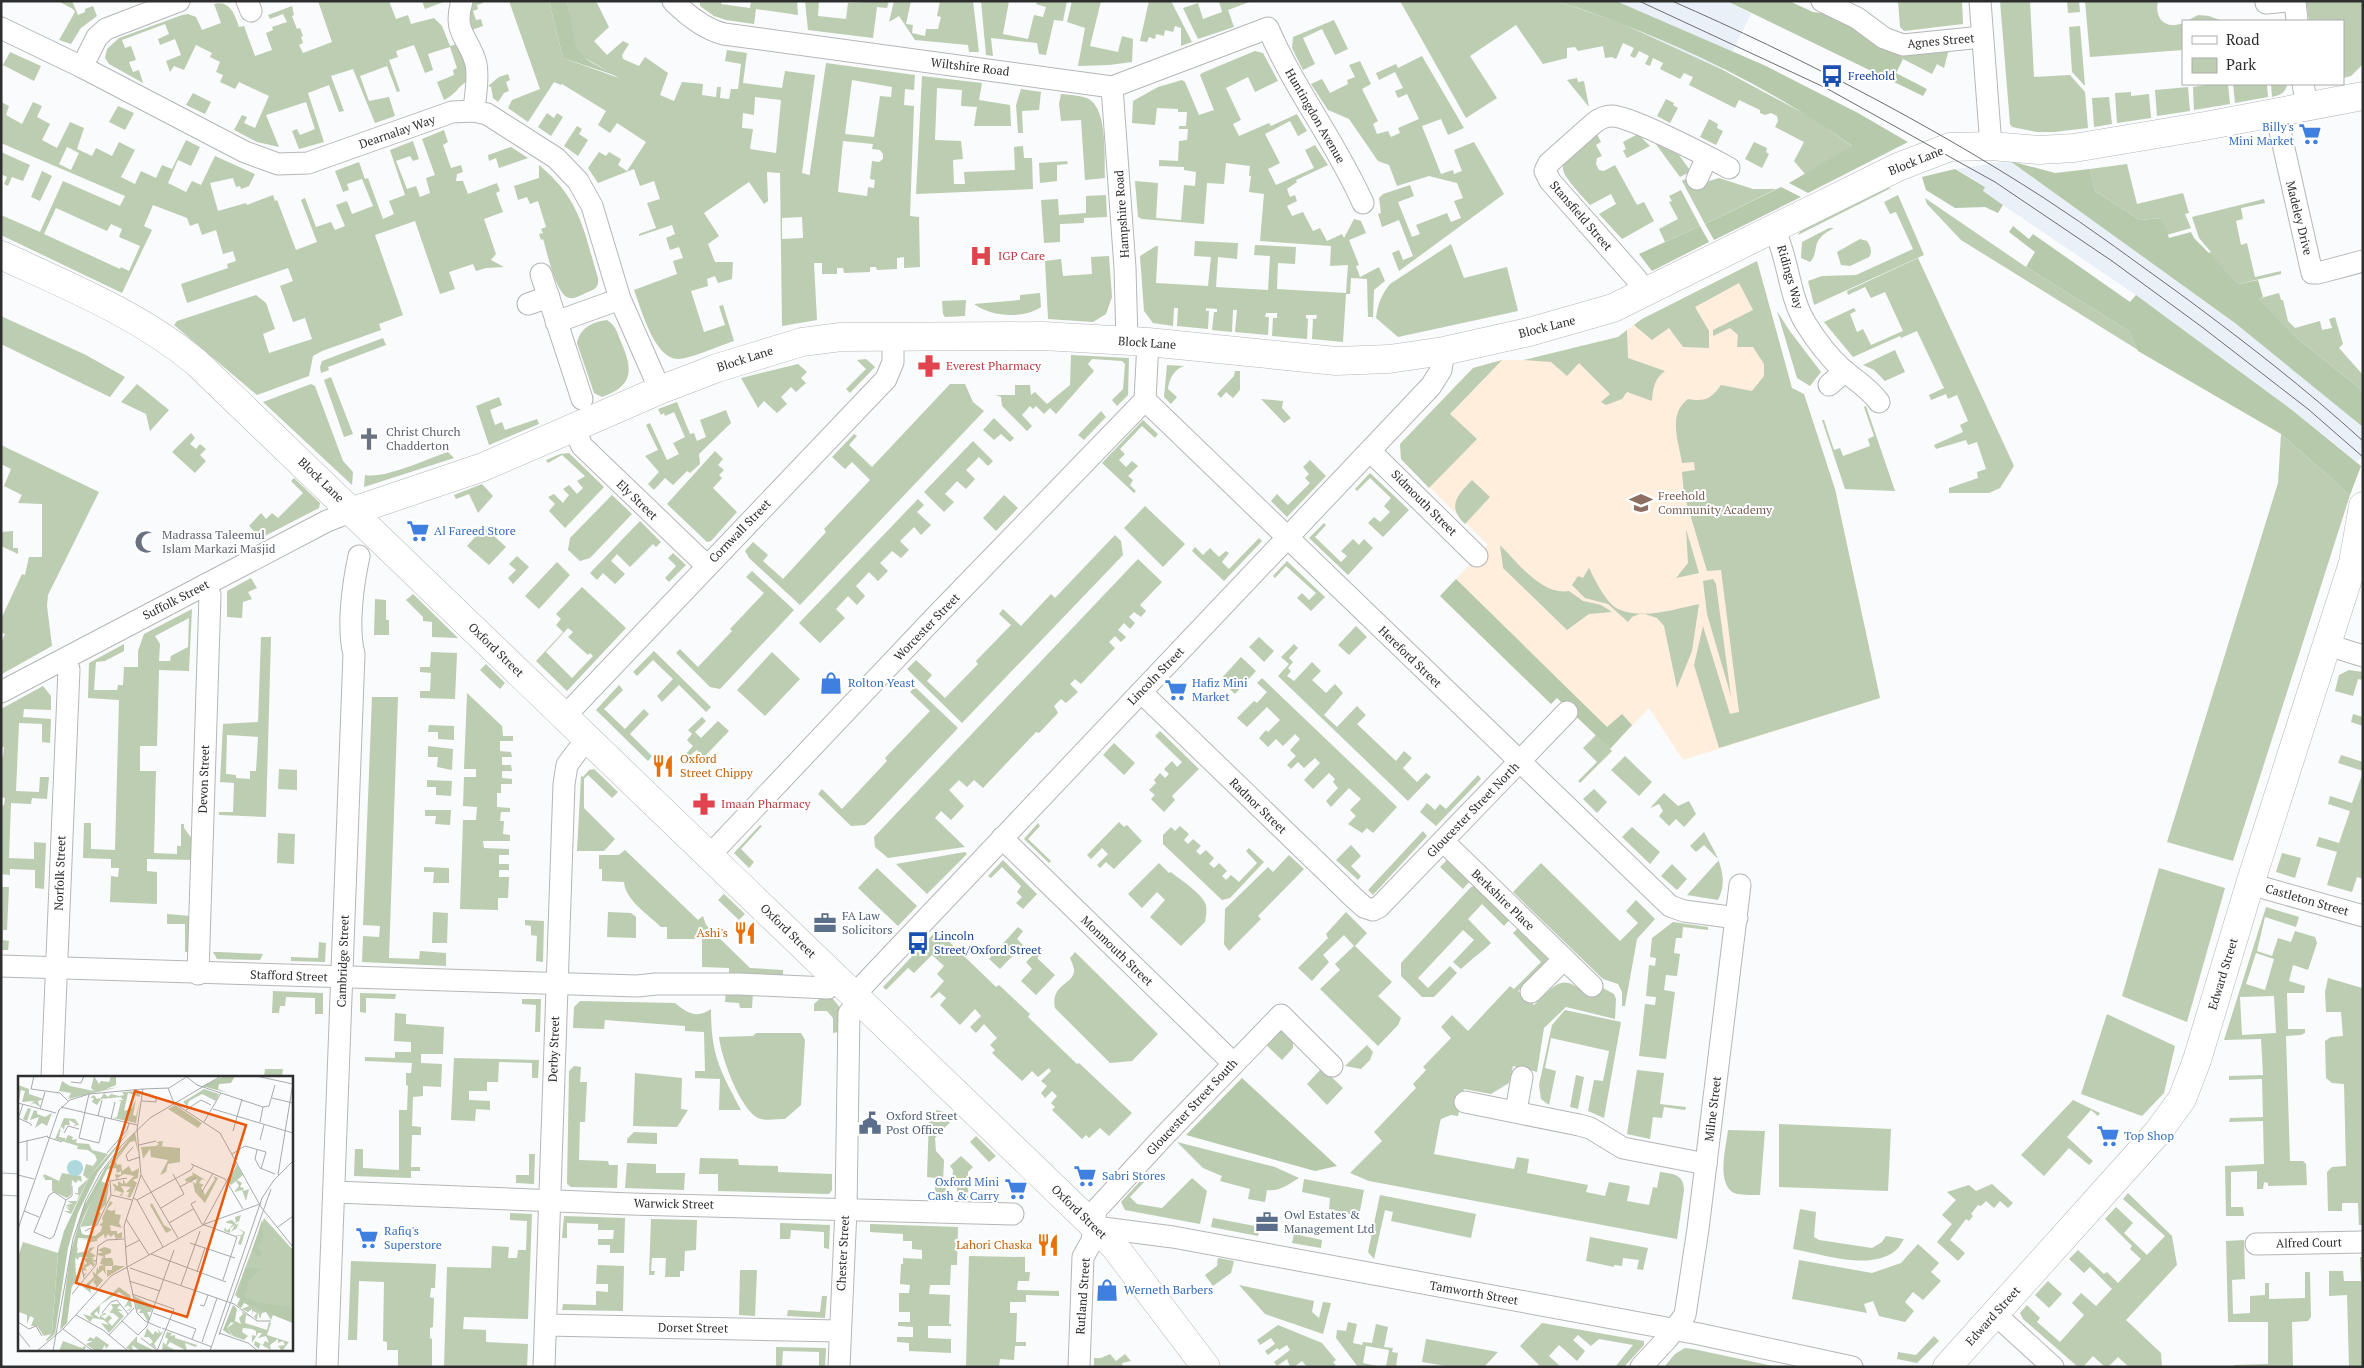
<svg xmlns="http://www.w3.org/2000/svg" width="2364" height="1368" font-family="'PT Serif',serif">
<rect width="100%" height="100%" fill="#f9fbfc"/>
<g fill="#eaf0f8">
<path d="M 1557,1 L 1728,1 L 1751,14 L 1723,70 L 1621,23 Z"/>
<path d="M 2010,161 L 2235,323 L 2313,384 L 2363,427 L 2363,456 L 2357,462 L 2292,410 L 2136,295 L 2003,205 L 1983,191 L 1985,186 L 1956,169 Z"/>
</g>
<path fill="#feeedb" d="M 1757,261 L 1792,388 L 1804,394 L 1835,489 L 1880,698 L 1683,760 L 1649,708 L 1610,749 L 1557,698 L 1551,704 L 1440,596 L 1488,545 L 1401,459 L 1400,444 L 1473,368 L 1502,360 L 1524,360 L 1618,337 L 1642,319 Z"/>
<g fill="#bccdb1" fill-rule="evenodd">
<path d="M 58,1 L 72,1 L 78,15 L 85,12 L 85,9 L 93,6 L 97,16 L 81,28 L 71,44 L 59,40 L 75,12 L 73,9 Z"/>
<path d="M 318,1 L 389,1 L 396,19 L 408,15 L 411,24 L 434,18 L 442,26 L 450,46 L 457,44 L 466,60 L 469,81 C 460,83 457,94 444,100 L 437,82 L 454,75 L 453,70 L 457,68 L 450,47 L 428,54 L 433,70 L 425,73 L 414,45 L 396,51 L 398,57 L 389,60 L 400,91 L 397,92 L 387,66 L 360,76 L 369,101 L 389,97 L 395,116 L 375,123 L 353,69 L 331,76 L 344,111 L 339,112 L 329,85 L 308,93 L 324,142 L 299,149 L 292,131 L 297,129 L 300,135 L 315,129 L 306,102 L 266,115 L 279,147 L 257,142 L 234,130 L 242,115 L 247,117 L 244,123 L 255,128 L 269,96 L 239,82 L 235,89 L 220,82 L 223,75 L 216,72 L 220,62 L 210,57 L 212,53 L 196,45 L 184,70 L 174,66 L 170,72 L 166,61 L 181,55 L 175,39 L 160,45 L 158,39 L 169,34 L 165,24 L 122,40 L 125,48 L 131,46 L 136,60 L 129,62 L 133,72 L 139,70 L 143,83 L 109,64 L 105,58 L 107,49 L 119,38 L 182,15 L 188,14 L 196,17 L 202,30 L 221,23 L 214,4 C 230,0 235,15 239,27 L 244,26 L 255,56 L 272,50 L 266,33 L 273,30 L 272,27 L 287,22 L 283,14 L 270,19 L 268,15 L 292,6 L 294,15 L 292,16 L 297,29 L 300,28 L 303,36 L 301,37 L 303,43 L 299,45 L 303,53 L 332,42 Z"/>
<path d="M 422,1 L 446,1 L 425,9 Z"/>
<path d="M 470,1 L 482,1 L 483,3 L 477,5 L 478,9 L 473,11 L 476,20 L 481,19 L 483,26 L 469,31 Z"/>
<path d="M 509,1 L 549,1 L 563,58 L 619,78 L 580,55 L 573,38 L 567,1 L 596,1 L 609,27 L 594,41 L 607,55 L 623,41 L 629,44 L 622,55 L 623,59 L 639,66 L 645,57 L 668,73 L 660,95 L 674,101 L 682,82 L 703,84 L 702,95 L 716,97 L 717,87 L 721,87 L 720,98 L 729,99 L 731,89 L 738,89 L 741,64 L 725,61 L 727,50 L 747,53 L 743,83 L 782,88 L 785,71 L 815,75 L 802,173 L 810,175 L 810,172 L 826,63 L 915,75 L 914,90 L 905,89 L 904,105 L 914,106 L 910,216 L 919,217 L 920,267 L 904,268 L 904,257 L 897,258 L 897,269 L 877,270 L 876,267 L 870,267 L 870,272 L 844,273 L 843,268 L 837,268 L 837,274 L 822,274 L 822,263 L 814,263 L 817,320 L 782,326 L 780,173 L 767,172 L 768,201 L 764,204 L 749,182 L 704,213 L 719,236 L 708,244 L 715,262 L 733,262 L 732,279 L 718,283 L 715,276 L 707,279 L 708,286 L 691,291 L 704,332 L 725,325 L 719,306 L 723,305 L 734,341 C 718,346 693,358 678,359 C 654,359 641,308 634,290 L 677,274 L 673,261 L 683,258 L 679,247 L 670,250 L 666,238 L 675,234 L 672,225 L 639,236 L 639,234 L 656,228 L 647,203 L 660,199 L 654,181 L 640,186 L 634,169 L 598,183 L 588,168 L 599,152 L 606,156 L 609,152 L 621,159 L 618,165 L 627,171 L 646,142 L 617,123 L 610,133 L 598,125 L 606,111 L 562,84 L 561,85 L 554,82 L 528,122 L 508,108 L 512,100 L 540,89 ZM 852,80 L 892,87 L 891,97 L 880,96 L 874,137 L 845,134 ZM 755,97 L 781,100 L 776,153 L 750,149 L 753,129 L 742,128 L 743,113 L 754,115 ZM 843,141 L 873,144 L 872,149 L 880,150 L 883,154 L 883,159 L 879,162 L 872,161 L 870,179 L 875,180 L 874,188 L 868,187 L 867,196 L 838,192 ZM 802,217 L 803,238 L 782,239 L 782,218 Z"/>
<path d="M 700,1 L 722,1 L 721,4 L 750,8 L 751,1 L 797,1 L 798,15 L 756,9 L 754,24 L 726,20 L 714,16 L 700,6 Z"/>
<path d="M 805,1 L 819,1 L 818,16 L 846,19 L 848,3 L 889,1 L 887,8 L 877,7 L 873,38 L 808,30 Z"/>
<path d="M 894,1 L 911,1 L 906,24 L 913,25 L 912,33 L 925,36 L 926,29 L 938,29 L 941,17 L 937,16 L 940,1 L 973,1 L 979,52 L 969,52 L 968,45 L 915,40 L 899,16 L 889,22 Z"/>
<path d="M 981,1 L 1009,1 L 1003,34 L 1028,39 L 1034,15 L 1043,17 L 1046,7 L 1036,4 L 1037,1 L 1067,1 L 1063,21 L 1054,20 L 1046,55 L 1039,54 L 1037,43 L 991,38 L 993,56 L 986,55 Z"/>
<path d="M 1072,1 L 1101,1 L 1090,46 L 1118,52 L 1122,36 L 1133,39 L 1132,62 L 1109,65 L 1078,66 L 1085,28 L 1067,22 Z"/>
<path d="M 1149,1 L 1171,1 L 1192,42 L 1181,46 L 1181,28 L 1175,26 L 1173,32 L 1165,30 L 1164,36 L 1156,34 L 1155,39 L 1149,37 L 1147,42 L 1140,41 Z"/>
<path d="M 1219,1 L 1252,1 L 1228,10 L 1234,27 L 1198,39 L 1183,8 L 1198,3 L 1203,19 L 1222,12 Z"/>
<path d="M 1400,1 L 1557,1 L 1621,23 L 1723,70 L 1814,119 L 1853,147 L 1805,174 L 1794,161 L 1804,142 L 1775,127 L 1778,121 L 1777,116 L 1771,113 L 1765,115 L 1760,113 L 1760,110 L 1739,100 L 1735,108 L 1689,85 L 1693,77 L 1684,73 L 1680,79 L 1660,69 L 1663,63 L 1653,58 L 1650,66 L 1645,64 L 1649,56 L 1639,51 L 1635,58 L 1630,56 L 1634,48 L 1623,43 L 1616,59 L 1612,57 L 1605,58 L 1603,46 L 1578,51 L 1575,47 L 1567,48 L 1567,58 L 1543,64 L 1516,25 L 1470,56 L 1497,98 L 1466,118 Z"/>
<path d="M 1898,1 L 1962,1 L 1963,24 L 1904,31 L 1900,27 Z"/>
<path d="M 2000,1 L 2030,1 L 2034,77 L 2070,75 L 2085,92 L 2088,128 L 2054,132 L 2037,132 L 2012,127 L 2010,124 Z"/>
<path d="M 2067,1 L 2079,1 L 2080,12 L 2068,13 Z"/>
<path d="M 2085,1 L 2158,1 C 2154,19 2166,30 2183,23 L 2183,50 L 2090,57 Z"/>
<path d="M 2306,1 L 2362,1 L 2363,64 L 2351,76 L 2343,78 L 2343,21 L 2309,21 Z"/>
<path d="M 2198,15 L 2209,16 L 2222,21 L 2187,21 Z"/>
<path d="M 1334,20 L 1348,49 L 1335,55 L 1322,29 L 1303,38 L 1315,64 L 1303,70 L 1292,48 L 1293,37 Z"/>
<path d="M 2080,26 L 2085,86 L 2072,72 L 2069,27 Z"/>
<path d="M 1949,49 L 1944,68 L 1937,64 L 1932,74 L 1903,59 L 1900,53 Z"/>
<path d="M 1255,51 L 1263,53 L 1278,81 L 1255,92 L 1248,77 L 1226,88 L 1241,120 L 1233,124 L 1239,136 L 1269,123 L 1271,126 L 1297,114 L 1307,131 L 1298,136 L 1290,121 L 1265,134 L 1280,163 L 1268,169 L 1276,185 L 1314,168 L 1305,150 L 1315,145 L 1328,165 L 1296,180 L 1297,182 L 1287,189 L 1290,197 L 1295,195 L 1297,201 L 1287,206 L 1292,216 L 1303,212 L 1313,231 L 1320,228 L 1327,241 L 1342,234 L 1344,238 L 1354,219 L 1361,221 L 1366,233 L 1349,240 L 1359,265 L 1356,266 L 1360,277 L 1379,267 L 1385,281 L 1374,290 L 1373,317 L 1368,317 L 1367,279 L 1351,278 L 1350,294 L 1346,294 L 1343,342 L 1312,339 L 1313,319 L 1316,319 L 1317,315 L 1306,315 L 1306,318 L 1308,319 L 1307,339 L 1272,336 L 1273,318 L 1277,318 L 1277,313 L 1266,313 L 1265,317 L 1269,317 L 1268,335 L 1235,332 L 1237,310 L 1233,310 L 1232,332 L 1212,330 L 1214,312 L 1217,312 L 1217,309 L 1206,308 L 1206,311 L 1209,311 L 1208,329 L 1177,326 L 1178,308 L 1174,308 L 1173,326 L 1153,323 L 1144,311 L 1140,256 L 1156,246 L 1158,246 L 1156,283 L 1208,286 L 1211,257 L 1194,256 L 1195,241 L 1238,243 L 1237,259 L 1218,257 L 1216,287 L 1268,290 L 1270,256 L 1254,255 L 1255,245 L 1296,247 L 1295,264 L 1278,263 L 1277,289 L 1346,293 L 1348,265 L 1330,266 L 1331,246 L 1260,241 L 1264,194 L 1249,192 L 1251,176 L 1249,176 L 1250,166 L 1226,163 L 1224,184 L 1207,183 L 1204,224 L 1142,219 L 1138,217 L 1135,181 L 1158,183 L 1156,218 L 1181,220 L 1184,185 L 1195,186 L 1196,172 L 1184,170 L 1184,167 L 1159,166 L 1159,160 L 1178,161 L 1179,141 L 1187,140 L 1188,129 L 1179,129 L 1179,126 L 1186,126 L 1187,112 L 1178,112 L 1178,109 L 1157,108 L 1155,125 L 1132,123 L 1133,101 L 1158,87 L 1182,80 L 1185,82 L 1199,115 L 1214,110 L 1200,75 L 1202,73 Z"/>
<path d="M 10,52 L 41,66 L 34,81 L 3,65 Z"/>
<path d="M 1422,56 L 1464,128 L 1448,135 L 1441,119 L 1422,126 L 1441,174 L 1453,170 L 1454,174 L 1462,171 L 1454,150 L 1474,142 L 1504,194 L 1399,271 L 1392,253 L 1399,250 L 1403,260 L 1413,256 L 1399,220 L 1382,227 L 1378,214 L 1381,213 L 1379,198 L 1383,194 L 1410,185 L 1414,196 L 1398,202 L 1412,237 L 1420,234 L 1416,225 L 1447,213 L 1451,222 L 1461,218 L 1454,201 L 1463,198 L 1457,183 L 1429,176 L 1397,186 L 1389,165 L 1378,161 L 1349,119 L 1328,110 L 1311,84 L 1322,79 L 1330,93 L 1348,84 L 1347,80 L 1355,77 L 1349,65 L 1360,61 L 1371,84 L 1362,89 L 1378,121 L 1373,124 L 1377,134 L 1388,131 L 1391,137 L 1400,133 L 1398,128 L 1419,119 L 1407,94 L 1398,98 L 1395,91 L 1403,88 L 1395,72 L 1379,80 L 1376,73 L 1396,64 L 1398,68 Z"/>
<path d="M 508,74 L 510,80 L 506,82 L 509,91 L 504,93 L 498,102 L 493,98 L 491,87 L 488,86 L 499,77 Z"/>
<path d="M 922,76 L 982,83 L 979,100 L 1010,105 L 1011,126 L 974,126 L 977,107 L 961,106 L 962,90 L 937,88 L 935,140 L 961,141 L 963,159 L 953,160 L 954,184 L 965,184 L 964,172 L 1015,170 L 1014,147 L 1023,146 L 1024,158 L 1032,158 L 1033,189 L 916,194 Z"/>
<path d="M 1577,78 L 1578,82 L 1584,81 L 1589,107 L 1567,80 Z"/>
<path d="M 2211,84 L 2228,84 L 2230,104 L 2194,110 L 2193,87 Z"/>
<path d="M 2233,84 L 2267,84 L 2268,97 L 2235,103 Z"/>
<path d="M 2271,84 L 2287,84 C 2286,93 2280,95 2272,97 Z"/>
<path d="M 2188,87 L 2190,111 L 2157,116 L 2155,90 Z"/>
<path d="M 1021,89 L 1041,92 L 1039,110 L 1022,111 L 1023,133 L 1018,133 L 1016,105 Z"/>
<path d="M 2131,92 L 2131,96 L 2149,94 L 2151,118 L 2117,123 L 2115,93 Z"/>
<path d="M 193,93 L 211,102 L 205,114 L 186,105 Z"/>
<path d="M 1061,94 C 1070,95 1081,95 1089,99 C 1108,111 1104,158 1105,178 L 1085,180 L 1081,120 L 1061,121 L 1059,104 Z"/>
<path d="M 2109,97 L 2112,124 L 2094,127 L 2092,98 Z"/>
<path d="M 1666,99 L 1674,103 L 1673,105 L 1678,108 L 1670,123 L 1657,116 Z"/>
<path d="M 1,102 L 9,106 L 6,115 L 22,124 L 33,102 L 42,106 L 37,117 L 50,124 L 42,140 L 57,148 L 70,122 L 84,128 L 77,149 L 92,156 L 96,148 L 112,156 L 119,142 L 135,150 L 121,177 L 135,184 L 141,171 L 156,178 L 162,165 L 172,169 L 186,140 L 200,147 L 191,166 L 178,160 L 168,183 L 186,192 L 192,181 L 201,185 L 215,156 L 255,174 L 249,186 L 241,189 L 240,186 L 236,187 L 233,178 L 210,183 L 218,211 L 246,203 L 247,205 L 273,195 L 275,201 L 277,200 L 296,250 L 317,242 L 301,200 L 305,198 L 316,227 L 331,222 L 335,230 L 345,226 L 336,205 L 347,201 L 352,214 L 373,206 L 362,179 L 347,184 L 349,190 L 343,192 L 335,171 L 359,162 L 365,179 L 368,178 L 383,219 L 394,214 L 389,201 L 405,195 L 390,150 L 413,141 L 419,159 L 413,161 L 410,156 L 396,161 L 407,189 L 416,186 L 420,197 L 430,193 L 426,178 L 435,175 L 422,139 L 444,130 L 448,142 L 443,145 L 451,168 L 461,165 L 463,172 L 457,174 L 456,181 L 463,181 L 468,194 L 497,183 L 500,191 L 496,193 L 503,212 L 484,219 L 496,254 L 491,260 L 504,267 L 486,268 L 476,271 L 473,264 L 449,272 L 455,289 L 440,294 L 415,221 L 375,235 L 403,315 L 379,324 L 381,330 L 322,351 L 313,356 L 309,376 L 257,395 L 174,325 L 177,321 L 256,295 L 266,303 L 275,329 L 263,334 L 269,353 L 312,339 L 305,318 L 293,322 L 280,286 L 293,281 L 288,268 L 187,303 L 181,284 L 228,268 L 227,264 L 236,261 L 233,251 L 223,254 L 216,230 L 202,235 L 198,223 L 190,226 L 187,218 L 153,205 L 144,226 L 152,230 L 122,293 L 1,235 L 1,215 L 40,232 L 63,181 L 120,206 L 125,196 L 1,143 ZM 67,147 L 79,153 L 71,170 L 59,164 ZM 56,208 L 107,231 L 111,224 L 122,229 L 119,237 L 140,246 L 129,271 L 121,267 L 120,269 L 44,234 Z"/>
<path d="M 118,106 L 134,113 L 125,130 L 109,122 Z"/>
<path d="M 547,113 L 554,118 L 557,113 L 563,117 L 551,136 L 538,127 Z"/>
<path d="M 1709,119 L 1718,124 L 1717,128 L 1723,131 L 1716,145 L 1700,137 Z"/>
<path d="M 577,126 L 582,129 L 579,134 L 588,140 L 578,156 L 564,146 Z"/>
<path d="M 1596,132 L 1601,142 L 1596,145 L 1602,156 L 1597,158 L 1596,164 L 1599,170 L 1604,171 L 1615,165 L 1637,205 L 1644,202 L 1654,221 L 1622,239 L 1599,214 L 1616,204 L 1611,194 L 1590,205 C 1553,163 1553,168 1596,132 Z"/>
<path d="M 1638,134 L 1650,146 L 1627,158 L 1623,151 L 1626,149 L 1623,142 Z"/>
<path d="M 1754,142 L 1767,148 L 1766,152 L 1769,154 L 1762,168 L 1745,159 Z"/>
<path d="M 1655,143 L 1679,155 L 1689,169 L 1688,173 L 1680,177 Z"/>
<path d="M 511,147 L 528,158 L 499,168 L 496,158 L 489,161 L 488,155 Z"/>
<path d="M 1,152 L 30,165 L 23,181 L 12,177 L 8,186 L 4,184 L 7,177 L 1,174 Z"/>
<path d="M 1067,161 L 1068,164 L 1057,165 L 1057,181 L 1040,183 L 1039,163 Z"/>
<path d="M 2127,164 L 2137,204 L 2183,193 L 2189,213 L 2185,214 L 2191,228 L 2167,235 L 2162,218 L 2140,220 L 2095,191 L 2090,169 Z"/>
<path d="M 539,165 C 581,200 583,229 598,278 C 599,286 596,289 588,292 C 583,294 575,299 570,298 C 556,297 547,251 543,239 L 541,240 L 539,234 L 543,233 L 541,229 L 546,227 L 538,201 L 530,204 L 527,197 L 518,200 L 514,186 L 539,178 Z"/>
<path d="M 42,171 L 52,176 L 40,201 L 31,197 Z"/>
<path d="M 1719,178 L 1753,189 L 1776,189 L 1705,224 L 1682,181 L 1685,179 L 1703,187 L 1706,182 Z"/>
<path d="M 1886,187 L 1891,188 L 1798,235 L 1801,229 Z"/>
<path d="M 1681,190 L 1700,226 L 1665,242 L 1659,229 L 1678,219 L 1669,202 L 1672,201 L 1669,196 Z"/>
<path d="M 1106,195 L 1107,217 L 1084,218 L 1084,223 L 1060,224 L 1060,242 L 1044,243 L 1041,200 L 1058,199 L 1059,215 L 1086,213 L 1086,196 Z"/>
<path d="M 1898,195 L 1924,255 L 1814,305 L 1808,281 L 1822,276 L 1856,275 L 1913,249 L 1896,212 L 1890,214 L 1884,202 Z"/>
<path d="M 1925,198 L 2026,267 L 2129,331 L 2138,350 L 1961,240 L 1927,204 Z"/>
<path d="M 2264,199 L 2265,203 L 2241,208 L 2243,219 L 2236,221 L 2241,245 L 2247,243 L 2255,277 L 2281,271 L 2281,274 L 2239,284 L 2208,253 L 2211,252 L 2199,238 L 2192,217 Z"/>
<path d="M 1829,228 L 1834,228 C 1808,241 1821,250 1810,262 L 1801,258 L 1802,242 Z"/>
<path d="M 1860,239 L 1867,241 C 1870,246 1873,251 1869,257 L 1850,266 L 1841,265 L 1837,252 Z"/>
<path d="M 1451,244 L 1464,278 L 1507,267 L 1518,311 L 1398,337 L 1376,318 C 1378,304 1381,295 1390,284 Z"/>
<path d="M 1109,256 L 1112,297 L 1106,314 L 1093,322 L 1048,319 L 1045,261 L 1061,259 L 1063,276 L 1092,274 L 1091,257 Z"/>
<path d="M 1918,258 L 2014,466 L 2000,488 L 1989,493 L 1949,493 L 1949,488 L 1978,478 L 1977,472 L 1986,469 L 1977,442 L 1968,445 L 1966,440 L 1936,449 L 1934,445 L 1963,432 L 1960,425 L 1968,421 L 1957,395 L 1948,399 L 1946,394 L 1931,400 L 1929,395 L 1944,388 L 1917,331 L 1901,338 L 1900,336 L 1853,357 L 1824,322 L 1854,308 L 1856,311 L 1850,314 L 1857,332 L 1863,329 L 1871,345 L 1903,331 L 1885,292 L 1871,298 L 1865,287 L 1848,295 L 1847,291 Z"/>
<path d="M 1757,261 L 1792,388 L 1804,394 L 1835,489 L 1880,698 L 1719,748 L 1694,665 L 1703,626 L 1730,714 L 1739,712 L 1721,570 L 1707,571 L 1684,494 L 1682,472 L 1695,470 L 1694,462 L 1682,463 C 1679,442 1667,415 1688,399 C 1705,402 1711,399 1721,385 L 1752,391 L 1764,376 L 1764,364 L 1753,347 L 1737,347 L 1738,335 L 1730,328 L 1713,336 L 1713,330 L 1753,310 L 1739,283 L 1695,307 L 1709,331 L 1709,348 L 1683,347 L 1669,328 L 1652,340 L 1634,325 L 1642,319 Z"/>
<path d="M 1040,293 L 1041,307 C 1024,319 991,317 974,304 L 1020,300 L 1020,295 Z"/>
<path d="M 2279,293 L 2281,300 L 2283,300 L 2288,321 L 2295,328 L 2320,321 L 2322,330 L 2332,328 L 2329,319 L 2335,317 L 2343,344 L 2339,348 L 2363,375 L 2363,391 L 2298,339 L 2257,299 Z"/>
<path d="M 966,300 L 965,316 L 945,317 L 943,314 L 942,301 Z"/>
<path d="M 1777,311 L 1789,330 L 1821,372 L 1810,386 L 1797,378 Z"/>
<path d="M 1,316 L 86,355 L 125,377 L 110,397 L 1,344 Z"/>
<path d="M 607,320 C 616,326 617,332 621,342 C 633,369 634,386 602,397 L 594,393 L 577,343 C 580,328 592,322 607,320 Z"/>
<path d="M 1627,330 L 1628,358 L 1665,371 C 1654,379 1653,388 1652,401 L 1627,392 L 1622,399 L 1606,405 L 1601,402 L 1610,394 L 1579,363 L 1567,376 L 1551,362 L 1524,360 L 1618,337 Z"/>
<path d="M 383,338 L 386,345 L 328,367 L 329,370 L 321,373 L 320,367 L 322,361 Z"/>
<path d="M 1895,350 L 1905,372 L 1885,381 L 1874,370 L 1863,365 Z"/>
<path d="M 1071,355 L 1129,358 L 1128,395 L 1117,406 L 1112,400 L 1123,389 L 1125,364 L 1122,361 L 1092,359 L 1088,364 L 1094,371 L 1056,414 L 1050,408 L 1044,414 L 1036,406 L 1033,409 L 1030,406 L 1022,415 L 1032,426 L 1027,431 L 1002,406 L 1001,397 L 996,395 L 1015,395 L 1015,385 L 1030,385 L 1031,395 L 1035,392 L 1047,404 L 1070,385 Z"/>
<path d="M 866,359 L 875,367 L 850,393 L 846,389 L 866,369 L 857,360 Z"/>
<path d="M 1502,360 L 1450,414 L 1477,439 L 1429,488 L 1401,459 L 1400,444 L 1473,368 Z"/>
<path d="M 798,364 L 807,372 L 801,378 L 806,383 L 796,392 L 791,387 L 781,397 L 787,404 L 777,413 L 764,401 L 758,408 L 741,378 Z"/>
<path d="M 1167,365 L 1184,366 C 1175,369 1169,378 1168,389 L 1177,397 L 1171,404 L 1164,397 Z"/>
<path d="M 1235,371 L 1240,371 L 1240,390 L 1233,398 L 1226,392 L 1221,398 L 1217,394 L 1234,376 Z"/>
<path d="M 331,377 L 353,434 L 344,437 L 324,380 Z"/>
<path d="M 137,384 L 169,410 L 150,431 L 146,414 L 121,402 Z"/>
<path d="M 311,384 L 315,386 L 343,461 L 353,472 L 352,485 L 263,402 Z"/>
<path d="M 950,384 L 965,384 L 973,402 L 984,411 L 800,605 L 749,558 L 745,551 L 753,542 L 768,555 L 763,561 L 783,579 L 826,532 L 824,529 L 870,480 L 852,462 L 845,469 L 832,457 L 854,434 L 857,436 L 849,445 L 872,467 Z"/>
<path d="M 499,397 L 502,405 L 490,410 L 495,425 L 502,422 L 505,430 L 537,419 L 539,424 L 489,445 L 476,406 Z"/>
<path d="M 1261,399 L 1283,401 L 1282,408 L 1291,418 L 1284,423 Z"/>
<path d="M 677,402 L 690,434 L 694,433 L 697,441 L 706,437 L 700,420 L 726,410 L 731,423 L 699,454 L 700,464 L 690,473 L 687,471 L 673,485 L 665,478 L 654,490 L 648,484 L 659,472 L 645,456 L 658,450 L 646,425 L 650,423 L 667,460 L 679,454 L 673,443 L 685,437 L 674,412 L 665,416 L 664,413 L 661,415 L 658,409 Z"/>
<path d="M 1866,406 L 1895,491 L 1845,489 L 1822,420 L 1824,420 L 1834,450 L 1840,448 L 1843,456 L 1870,446 L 1868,439 L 1874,436 L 1864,407 Z"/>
<path d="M 1101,411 L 1106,417 L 1084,440 L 1078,435 Z"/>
<path d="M 994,418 L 1014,438 L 1010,442 L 1001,434 L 994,440 L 983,430 Z"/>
<path d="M 1143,420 L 1158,434 L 1155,438 L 1142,426 L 1120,449 L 1125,454 L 1119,460 L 1126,467 L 1132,461 L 1138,466 L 1128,476 L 1133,480 L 1130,485 L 1136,491 L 1134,493 L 1102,463 Z"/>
<path d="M 191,433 L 195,438 L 190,444 L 196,449 L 200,444 L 206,449 L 200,455 L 206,461 L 195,473 L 172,452 Z"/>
<path d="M 2281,434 L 2350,495 L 2233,861 L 2167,842 L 2278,483 Z"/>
<path d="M 973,441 L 993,461 L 988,466 L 979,457 L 966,470 L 975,479 L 966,489 L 957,481 L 945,494 L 954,502 L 944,512 L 924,492 Z"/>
<path d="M 1,445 L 99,492 L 48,595 L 47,606 L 52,646 L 2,674 L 1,643 L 5,634 L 1,632 L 1,619 L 22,574 L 25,575 L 29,557 L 42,557 L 42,504 L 18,503 L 22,495 L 4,486 L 11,469 L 1,464 Z"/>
<path d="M 715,451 L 723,459 L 718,465 L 724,470 L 719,475 L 722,478 L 713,488 L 737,512 L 711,541 L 707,542 L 667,504 Z"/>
<path d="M 448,452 L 454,458 L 364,487 L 365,475 C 385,479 427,459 448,452 Z"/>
<path d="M 569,453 L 604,487 L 565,528 L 549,511 L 555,504 L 548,497 L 554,494 L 563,503 L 569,495 L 563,489 L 569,485 L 577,494 L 583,488 L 577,481 L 585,476 L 562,455 L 548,463 L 546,460 L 560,454 Z"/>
<path d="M 1310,460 L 1326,476 L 1287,517 L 1271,501 L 1277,494 L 1288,505 L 1310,483 L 1305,478 L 1309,474 L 1303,467 Z"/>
<path d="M 1370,473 L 1409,510 L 1383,537 L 1368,523 L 1374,517 L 1380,522 L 1390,512 L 1384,506 L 1391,498 L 1370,478 L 1357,491 L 1355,489 Z"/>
<path d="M 294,478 L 320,503 L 319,508 L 261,538 L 249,526 L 261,513 L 266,519 L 272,513 L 278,518 L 303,493 L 291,481 Z"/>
<path d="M 1472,480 L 1490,497 L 1465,524 C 1446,506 1458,495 1472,480 Z"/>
<path d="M 482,484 L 493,496 L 478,513 L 469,494 L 456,499 L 454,495 Z"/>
<path d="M 612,495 L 632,514 L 590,558 L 580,561 L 568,550 L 570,538 Z"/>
<path d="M 1004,495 L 1018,508 L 996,531 L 983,518 Z"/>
<path d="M 918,499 L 924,505 L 917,512 L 931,525 L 921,535 L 914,527 L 900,541 L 909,550 L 901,558 L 892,551 L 880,563 L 888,571 L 878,581 L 869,572 L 856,586 L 865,596 L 857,605 L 848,596 L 836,609 L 845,618 L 820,643 L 799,623 Z"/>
<path d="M 1145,506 L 1185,544 L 1163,567 L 1124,528 Z"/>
<path d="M 640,521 L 661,542 L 656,547 L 653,544 L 630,567 L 617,554 L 611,561 L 625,574 L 615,584 L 603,573 L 597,580 L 590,573 Z"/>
<path d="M 1324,523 L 1326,525 L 1315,537 L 1341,562 L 1347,556 L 1341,551 L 1353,539 L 1359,545 L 1364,539 L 1373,548 L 1348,575 L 1309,538 Z"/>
<path d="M 484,527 L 506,547 L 489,565 L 467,546 Z"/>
<path d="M 1686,529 L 1699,573 L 1676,578 L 1688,563 Z"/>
<path d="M 13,531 L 13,548 L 18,548 L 18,554 L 1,546 L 1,532 Z"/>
<path d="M 1115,535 L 1121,541 L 1123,555 L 962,723 L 907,669 L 916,660 L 932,675 L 927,681 L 945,698 L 978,664 L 976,661 L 1011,625 L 999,614 L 1003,609 L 1021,626 L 1051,594 L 1055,598 Z"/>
<path d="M 1259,538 L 1262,541 L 1224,581 L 1192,551 L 1195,547 L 1203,555 L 1210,548 L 1219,557 L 1226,551 L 1229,553 L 1222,562 L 1229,569 Z"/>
<path d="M 1500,545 C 1517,562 1542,596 1569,591 L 1583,601 L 1601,605 L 1612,612 L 1589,614 L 1567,630 L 1503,568 Z"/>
<path d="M 673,553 L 686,565 L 669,582 L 665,578 L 676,566 L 668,558 Z"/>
<path d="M 517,556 L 529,567 L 513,584 L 508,578 L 516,570 L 509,564 Z"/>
<path d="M 1138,559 L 1162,582 L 1140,605 L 1146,611 L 1141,617 L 1134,612 L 1129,617 L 1135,623 L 1130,629 L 1124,623 L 1118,630 L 1126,637 L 1121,642 L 1115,636 L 1109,642 L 1115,648 L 1081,684 L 1075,679 L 1070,684 L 1078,692 L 1066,703 L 1061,699 L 1054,706 L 1058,713 L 1039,733 L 1036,732 L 983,788 L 974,780 L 967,787 L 959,780 L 949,790 L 964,806 L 951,820 L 941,811 L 935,818 L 965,847 L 888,858 L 875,847 L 874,837 Z"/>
<path d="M 1287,561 L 1325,597 L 1311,611 L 1297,598 L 1302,593 L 1309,600 L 1316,593 L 1286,566 L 1275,578 L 1273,576 Z"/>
<path d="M 557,562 L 570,575 L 539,609 L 525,596 Z"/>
<path d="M 1589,568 C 1595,580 1606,603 1618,609 C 1643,620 1675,609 1699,604 L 1692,651 L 1677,688 L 1664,626 L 1657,618 L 1642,613 L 1632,617 L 1628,622 L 1608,604 L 1585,598 L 1572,585 L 1578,576 L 1583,578 Z"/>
<path d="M 752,571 L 794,610 L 720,689 L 710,687 L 676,653 L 680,649 L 698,667 L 732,631 L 730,629 L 764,593 L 746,577 Z"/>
<path d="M 251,578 L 257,588 L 248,592 L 252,599 L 243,602 L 242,618 L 227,617 L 227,591 Z"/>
<path d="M 1713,579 L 1716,584 L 1731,696 L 1707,614 L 1703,581 Z"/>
<path d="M 582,587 L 626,628 L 567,691 L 536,661 L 563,632 L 556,625 L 561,619 L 556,614 ZM 568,628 L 573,632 L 568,637 L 588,655 L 590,653 L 593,656 L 572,678 L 546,652 Z"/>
<path d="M 413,594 L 458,638 L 432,637 L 432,622 L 423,621 L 423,617 L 406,600 Z"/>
<path d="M 375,599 L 386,600 L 386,620 L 389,620 L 389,635 L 374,635 Z"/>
<path d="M 192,609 L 189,671 L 159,670 L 157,746 L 140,746 L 140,771 L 156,771 L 154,853 L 177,854 L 177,846 L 181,846 L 181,824 L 184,824 L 184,828 L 193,840 L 193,860 L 147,859 L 147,871 L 157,872 L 157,904 L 110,902 L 111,876 L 118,877 L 119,868 L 111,868 L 111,859 L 83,858 L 84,823 L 91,823 L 91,849 L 115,850 L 119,700 L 88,698 L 89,663 L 124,644 L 124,651 L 105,661 L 96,662 L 94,690 L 117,690 L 118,685 L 123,685 L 124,667 L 138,667 L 138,651 L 144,634 ZM 189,618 L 188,647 L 171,656 L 170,661 L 159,661 L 160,644 L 155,636 Z"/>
<path d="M 1356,626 L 1367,637 L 1349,655 L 1338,645 Z"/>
<path d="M 261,637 L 271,637 L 266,817 L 219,815 L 219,812 L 233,812 L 234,783 L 220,782 L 223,724 L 258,722 ZM 227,735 L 258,737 L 256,771 L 250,771 L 250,779 L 236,778 L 236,775 L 226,774 Z"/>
<path d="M 1259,637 L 1274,651 L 1264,662 L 1249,647 Z"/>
<path d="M 1294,644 L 1298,648 L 1289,658 L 1293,662 L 1288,668 L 1291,671 L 1287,676 L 1294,681 L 1312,662 L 1321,671 L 1312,680 L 1326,693 L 1335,684 L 1343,693 L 1324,715 L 1337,727 L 1357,706 L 1366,715 L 1357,724 L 1396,761 L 1404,751 L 1412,758 L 1403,768 L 1417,782 L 1426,773 L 1431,777 L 1408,801 L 1278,676 L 1289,664 L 1281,657 Z"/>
<path d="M 654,651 L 711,707 L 706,712 L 679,685 L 662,702 L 657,696 L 673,679 L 653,660 L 637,676 L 633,672 Z"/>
<path d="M 431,652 L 457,653 L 455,699 L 420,698 L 420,691 L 430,691 L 431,673 L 420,672 L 420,667 L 430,667 Z"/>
<path d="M 772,652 L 800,679 L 765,716 L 737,690 Z"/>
<path d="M 1241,657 L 1256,671 L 1235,694 L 1220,680 Z"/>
<path d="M 486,664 L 505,683 L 500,689 L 480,670 Z"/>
<path d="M 2349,670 L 2363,672 L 2363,680 L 2358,679 L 2353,696 L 2335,691 L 2339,675 Z"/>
<path d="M 1262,678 L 1397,807 L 1373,833 L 1367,828 L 1362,833 L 1348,824 L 1356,816 L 1350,810 L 1361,799 L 1349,788 L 1331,807 L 1326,801 L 1338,788 L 1333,782 L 1335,779 L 1329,773 L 1313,789 L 1304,780 L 1320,763 L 1315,758 L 1304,768 L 1298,762 L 1291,769 L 1287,765 L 1296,756 L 1290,750 L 1300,739 L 1295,734 L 1283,746 L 1276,739 L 1268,747 L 1259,738 L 1266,730 L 1268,732 L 1280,720 L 1267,707 L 1247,727 L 1237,718 L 1254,701 L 1257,703 L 1267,692 L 1257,683 Z"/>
<path d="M 619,685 L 623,690 L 604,709 L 625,729 L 644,709 L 649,714 L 630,734 L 652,756 L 648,761 L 596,710 Z"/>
<path d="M 43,686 L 51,696 L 51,710 L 24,709 L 23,717 L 51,719 L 50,743 L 42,742 L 42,724 L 19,723 L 16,791 L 39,792 L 40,777 L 49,777 L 47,799 L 32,798 L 31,804 L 11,803 L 9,858 L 34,859 L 34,842 L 46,843 L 44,889 L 35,888 L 35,870 L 10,869 L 10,875 L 1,874 L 1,806 L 4,805 L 5,798 L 1,797 L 1,757 L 3,757 L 4,747 L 1,747 L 1,709 Z"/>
<path d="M 915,687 L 958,728 L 870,821 L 865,825 L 851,826 L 818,794 L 822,789 L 842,809 L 887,761 L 885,758 L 930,711 L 910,692 Z"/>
<path d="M 467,693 L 502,726 L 503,736 L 513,736 L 513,741 L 500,741 L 500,751 L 511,752 L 512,757 L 502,757 L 502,765 L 511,765 L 512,771 L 502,771 L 502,778 L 512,779 L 512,784 L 501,784 L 501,793 L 497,793 L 497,807 L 510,808 L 510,812 L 501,812 L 500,821 L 504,821 L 503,834 L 510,835 L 510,841 L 483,841 L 484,848 L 509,849 L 509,855 L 499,855 L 499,864 L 509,864 L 509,870 L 499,870 L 499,877 L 509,877 L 508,898 L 498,898 L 498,910 L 460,909 L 463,820 L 476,820 L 477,807 L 463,806 L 464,777 L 476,777 L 476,769 L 464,769 Z"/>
<path d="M 372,697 L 398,697 L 389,958 L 419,959 L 420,951 L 446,953 L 446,966 L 362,962 L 363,936 L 379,937 L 380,926 L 363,925 Z"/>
<path d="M 2353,714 L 2363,717 L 2363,726 L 2351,722 Z"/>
<path d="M 702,717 L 706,721 L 695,732 L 701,738 L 718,721 L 729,731 L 704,757 L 697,750 L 689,756 L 686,754 L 693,746 L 687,740 L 692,734 L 688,730 Z"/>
<path d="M 429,725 L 454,726 L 454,740 L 438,739 L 438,732 L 428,732 Z"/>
<path d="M 1160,731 L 1199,769 L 1172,796 L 1175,800 L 1164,812 L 1151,799 L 1155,795 L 1149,790 L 1156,783 L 1154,780 L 1160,773 L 1165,778 L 1169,774 L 1164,769 L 1172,761 L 1177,767 L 1182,762 L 1155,736 Z"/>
<path d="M 1596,735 L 1612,751 L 1580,783 L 1578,781 L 1597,762 L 1583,748 Z"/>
<path d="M 1114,743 L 1135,763 L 1124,775 L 1103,755 Z"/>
<path d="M 428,746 L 453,749 L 452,770 L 437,767 L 438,757 L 428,757 Z"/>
<path d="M 2341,755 L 2363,762 L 2363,771 L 2338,763 Z"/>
<path d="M 1625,756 L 1652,782 L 1639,796 L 1611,770 Z"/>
<path d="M 279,769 L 297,770 L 297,790 L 278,789 Z"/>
<path d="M 594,769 L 618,792 L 612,798 L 588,775 L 584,779 L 584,808 L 615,839 L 604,851 L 577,851 L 581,776 L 583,777 L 589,770 Z"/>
<path d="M 2363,772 L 2363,879 L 2357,877 L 2352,892 L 2327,885 L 2337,852 L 2316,846 L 2319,837 L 2339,843 L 2350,811 L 2328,804 L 2330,796 L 2352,803 Z"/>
<path d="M 1478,775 L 1481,779 L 1436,826 L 1420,812 L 1427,803 L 1435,810 L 1440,804 L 1446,809 Z"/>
<path d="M 427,780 L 452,781 L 451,796 L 436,795 L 436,787 L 427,787 Z"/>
<path d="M 1594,789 L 1607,802 L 1597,813 L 1583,799 Z"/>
<path d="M 1664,793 L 1678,806 L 1689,801 L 1696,814 L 1684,827 L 1676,819 L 1669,826 L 1659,816 L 1663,811 L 1659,804 L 1650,808 Z"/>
<path d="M 425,810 L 451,810 L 450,825 L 435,824 L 436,816 L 425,816 Z"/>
<path d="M 1119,822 L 1124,827 L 1127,825 L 1142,841 L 1114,869 L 1106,862 L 1100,868 L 1097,865 L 1108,854 L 1102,848 L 1091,859 L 1087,855 Z"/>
<path d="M 1038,823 L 1040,826 L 1028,839 L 1051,861 L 1049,863 L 1024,839 Z"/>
<path d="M 760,825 L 762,826 L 741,849 L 754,862 L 749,868 L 734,853 Z"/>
<path d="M 1180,826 L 1189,834 L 1184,840 L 1188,844 L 1193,839 L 1201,846 L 1196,851 L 1200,855 L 1206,850 L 1214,858 L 1209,864 L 1214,868 L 1219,863 L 1227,871 L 1222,876 L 1226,880 L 1231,875 L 1239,882 L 1257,863 L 1246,851 L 1249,848 L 1264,862 L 1230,898 L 1222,900 L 1163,844 L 1163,835 L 1171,827 L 1175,831 Z"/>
<path d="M 1632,827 L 1660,852 L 1650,864 L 1622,837 Z"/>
<path d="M 1423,831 L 1427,836 L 1373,895 L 1368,890 Z"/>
<path d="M 1704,832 C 1715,852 1731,876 1718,900 L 1687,895 L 1719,860 L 1704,845 L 1696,852 L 1690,846 Z"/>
<path d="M 278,833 L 295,834 L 294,864 L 277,863 Z"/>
<path d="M 1351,845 L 1361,856 L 1351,866 L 1361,876 L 1358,880 L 1336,860 Z"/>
<path d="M 625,850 L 698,920 L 703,916 L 706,925 L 750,968 L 783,970 L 783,975 L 729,974 L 729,968 L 702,967 L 702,939 L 667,939 L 667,927 L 661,927 C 649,915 625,900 624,882 L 602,881 L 602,869 L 599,869 L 599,855 L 619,855 Z"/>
<path d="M 965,852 L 967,854 L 927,894 L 896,864 Z"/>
<path d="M 2282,853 L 2301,858 L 2295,878 L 2276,872 Z"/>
<path d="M 1289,855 L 1304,869 L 1258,916 L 1261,919 L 1229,951 L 1224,944 L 1225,909 L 1268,867 L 1273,872 Z"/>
<path d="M 1003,860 L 1037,894 L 1023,909 L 1016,903 L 1022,897 L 1017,892 L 1021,886 L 1002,867 L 991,878 L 988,876 Z"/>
<path d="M 1447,860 L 1450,860 L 1470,881 L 1463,889 L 1440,867 Z"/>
<path d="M 1159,863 L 1169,873 L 1171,872 C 1179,879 1203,894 1206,905 C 1207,910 1206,916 1205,922 L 1181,946 L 1150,917 L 1165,900 L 1157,892 L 1142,908 L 1128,894 Z"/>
<path d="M 1541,863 L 1620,941 L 1638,923 L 1626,911 L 1636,900 L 1655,919 L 1637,939 L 1625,1006 L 1622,1006 L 1622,992 L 1618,984 L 1603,979 L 1513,892 Z"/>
<path d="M 1672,864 L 1687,879 L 1677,890 L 1661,876 Z"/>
<path d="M 424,867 L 449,868 L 449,883 L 433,883 L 434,872 L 424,872 Z"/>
<path d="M 877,868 L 917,906 L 898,926 L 858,888 Z"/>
<path d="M 2159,868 L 2225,888 L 2187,1022 L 2122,996 Z"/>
<path d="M 1478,885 L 1512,917 L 1504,926 L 1482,904 L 1468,919 L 1491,943 C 1481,953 1471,959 1461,969 L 1453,962 L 1474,940 L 1463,930 L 1418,978 L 1428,988 L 1450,966 L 1457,973 L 1434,997 L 1422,997 L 1401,976 L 1401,963 L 1471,887 Z"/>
<path d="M 1,887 L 9,887 L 7,930 L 3,930 L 3,940 L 9,941 L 8,950 L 1,950 Z"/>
<path d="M 724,894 L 745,914 L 739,920 L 718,900 Z"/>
<path d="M 2266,907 L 2299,917 L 2296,927 L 2265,917 L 2257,951 L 2272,956 L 2278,938 L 2291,942 L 2295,931 L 2315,937 L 2317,943 L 2308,970 L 2293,965 L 2289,981 L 2305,986 L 2304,993 L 2287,993 L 2288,1029 L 2305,1029 L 2305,1033 L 2301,1035 L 2286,1036 L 2290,1161 L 2303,1161 L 2306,1164 L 2307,1185 L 2268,1186 L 2268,1183 L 2264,1182 L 2263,1189 L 2257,1189 L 2257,1171 L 2231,1172 L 2231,1207 L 2243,1207 L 2244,1216 L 2226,1216 L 2225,1166 L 2264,1164 L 2263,1121 L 2229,1122 L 2230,1118 L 2263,1117 L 2262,1079 L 2229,1080 L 2229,1076 L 2263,1075 L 2261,1039 L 2224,1040 ZM 2256,953 L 2274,959 L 2265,990 L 2246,984 ZM 2274,996 L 2276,1033 L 2242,1035 L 2240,997 Z"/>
<path d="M 433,912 L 448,913 L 447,943 L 432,943 Z"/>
<path d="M 608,912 L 631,913 L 636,917 L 636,938 L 607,937 Z"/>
<path d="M 1346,912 L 1367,933 L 1355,946 L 1392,982 L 1378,996 L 1401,1018 L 1398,1025 L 1378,1046 L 1320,989 L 1340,970 L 1335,964 L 1354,946 L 1344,935 L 1323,955 L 1329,962 L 1312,981 L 1298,968 L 1328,938 L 1326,934 Z"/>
<path d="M 167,914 L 191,916 L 190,952 L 185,952 L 185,924 L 167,924 Z"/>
<path d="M 525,920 L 544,921 L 543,962 L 536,961 L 537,936 L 531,935 L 531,926 L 525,925 Z"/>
<path d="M 1673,922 L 1708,927 L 1708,930 L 1683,927 L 1682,938 L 1676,938 L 1674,953 L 1680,954 L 1677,976 L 1666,975 L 1664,990 L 1675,992 L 1666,1059 L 1639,1056 L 1645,1004 L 1655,1005 L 1656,997 L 1646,996 L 1649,965 L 1655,966 L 1656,958 L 1650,957 L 1652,938 Z"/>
<path d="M 1520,926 L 1548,955 L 1547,962 L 1518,991 L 1534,1005 C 1559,981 1562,973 1590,997 L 1601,987 L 1614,994 L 1616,999 L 1615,1019 L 1566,1007 L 1544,1028 L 1537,1072 L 1513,1066 L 1509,1083 L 1491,1094 L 1464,1089 L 1458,1116 L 1451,1115 L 1441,1119 L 1440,1122 L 1434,1154 L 1514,1169 L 1517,1157 L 1529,1159 L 1527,1173 L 1588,1185 L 1586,1192 L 1605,1196 L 1609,1182 L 1630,1186 L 1627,1201 L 1649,1205 L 1653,1187 L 1657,1188 L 1660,1172 C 1673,1174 1684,1174 1684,1190 L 1677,1239 L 1369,1181 L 1350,1173 L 1382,1141 L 1374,1132 L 1416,1088 L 1413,1084 L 1426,1070 L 1423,1067 L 1451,1038 L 1441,1027 L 1452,1015 L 1468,1031 L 1510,986 L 1514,989 L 1541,962 L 1513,933 Z"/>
<path d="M 1018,927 L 1023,931 L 1017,939 L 1023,945 L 1000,969 L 989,959 Z"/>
<path d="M 937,930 L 996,987 L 999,985 L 1030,1014 L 1028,1017 L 1077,1064 L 1079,1063 L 1132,1113 L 1109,1136 L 1100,1128 L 1089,1138 L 1086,1135 L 1082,1139 L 1052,1110 L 1055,1107 L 1051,1103 L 1057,1096 L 1052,1091 L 1045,1098 L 1041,1093 L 1047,1086 L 1041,1081 L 1051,1071 L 1049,1068 L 1038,1077 L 1032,1071 L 1022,1081 L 992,1053 L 995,1050 L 990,1045 L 997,1038 L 984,1024 L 976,1033 L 970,1027 L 981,1016 L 975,1009 L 960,1025 L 940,1005 L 946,998 L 939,992 L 932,998 L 930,997 L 944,981 L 937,974 L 944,966 L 932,955 L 914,973 L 908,968 L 886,990 L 883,987 Z"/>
<path d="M 319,942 L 326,943 L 325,962 L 291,961 L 291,957 L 318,958 Z"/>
<path d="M 1040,948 L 1043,951 L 1037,958 L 1055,975 L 1036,995 L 1021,981 L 1032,969 L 1026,962 Z"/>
<path d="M 213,952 L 219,952 L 263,954 L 260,960 L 217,959 Z"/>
<path d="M 1075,952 L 1158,1034 L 1132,1061 L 1110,1063 L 1055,1008 C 1050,984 1075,984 1074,970 C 1074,966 1071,961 1070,958 Z"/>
<path d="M 2328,978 L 2362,988 L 2363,986 L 2363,1225 L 2359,1225 L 2358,1203 L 2342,1203 L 2342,1211 L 2328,1211 L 2327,1172 L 2332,1167 L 2346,1166 L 2344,1084 L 2332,1083 L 2326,1078 L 2325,1041 L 2331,1037 L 2343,1036 L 2341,1012 L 2326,1012 L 2325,992 Z"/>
<path d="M 726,990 L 753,992 L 752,1008 L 740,1008 L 739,1003 L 725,1002 Z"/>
<path d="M 273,991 L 323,993 L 323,1014 L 315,1014 L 315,998 L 286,997 L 285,1006 L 280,1006 L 279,1013 L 272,1013 Z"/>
<path d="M 360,993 L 396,994 L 395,999 L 366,998 L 366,1013 L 360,1012 Z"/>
<path d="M 825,994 L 829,994 L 842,1010 L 842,1031 L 833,1033 L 833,1018 L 827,1011 L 814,1011 L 814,1004 Z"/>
<path d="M 522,999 L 541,999 L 540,1032 L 535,1032 L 536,1005 L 522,1004 Z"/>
<path d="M 580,1001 L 675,1003 C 687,1013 697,1019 711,1009 C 711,1056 720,1070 741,1110 L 719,1110 L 720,1079 L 695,1078 L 695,1071 L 705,1071 L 704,1032 L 685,1031 L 685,1026 L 605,1020 L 604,1029 L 573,1028 L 574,1007 Z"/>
<path d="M 1565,1010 L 1621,1022 L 1604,1118 L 1588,1111 L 1594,1080 L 1603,1081 L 1609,1051 L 1551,1038 L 1545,1068 L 1556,1071 L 1549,1105 L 1541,1099 L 1539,1085 L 1552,1025 Z"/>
<path d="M 395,1013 L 406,1014 L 406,1024 L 444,1027 L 443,1054 L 421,1054 L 421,1063 L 442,1064 L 441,1087 L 423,1086 L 423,1096 L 413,1097 L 412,1126 L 421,1127 L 421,1135 L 412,1135 L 411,1167 L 420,1167 L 420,1171 L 411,1171 L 411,1178 L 354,1176 L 355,1149 L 363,1149 L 363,1168 L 399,1170 L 399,1110 L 407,1110 L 408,1086 L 406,1085 L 406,1073 L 411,1073 L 412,1063 L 365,1061 L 365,1057 L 395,1058 L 395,1052 L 411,1052 L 411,1042 L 394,1041 Z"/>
<path d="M 2107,1014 L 2175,1046 L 2164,1093 L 2142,1116 L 2081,1094 Z"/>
<path d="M 1276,1031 L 1282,1031 L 1293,1041 L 1293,1048 L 1282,1060 L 1264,1043 Z"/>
<path d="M 756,1033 L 801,1033 L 805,1040 L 801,1105 L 785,1119 C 777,1119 765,1121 758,1118 C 740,1109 721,1057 719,1037 L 753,1036 Z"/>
<path d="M 1367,1045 L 1373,1052 L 1370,1060 L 1361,1069 L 1345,1066 Z"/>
<path d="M 454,1058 L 539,1060 L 538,1078 L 532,1078 L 532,1063 L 499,1062 L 498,1082 L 487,1082 L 487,1091 L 469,1091 L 469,1100 L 490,1101 L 490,1110 L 476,1109 L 475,1121 L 451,1120 Z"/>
<path d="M 574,1066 L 581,1067 L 580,1082 L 587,1082 L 585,1122 L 580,1122 L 579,1160 L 608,1161 L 609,1165 L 618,1165 L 617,1188 L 571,1187 L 567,1184 L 569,1071 Z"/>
<path d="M 1322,1068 L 1343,1088 L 1327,1105 L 1307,1084 Z"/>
<path d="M 265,1069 L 283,1069 L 282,1077 L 264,1077 Z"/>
<path d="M 1637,1070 L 1664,1073 L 1660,1104 L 1686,1107 L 1685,1110 L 1664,1107 L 1662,1118 L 1653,1117 L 1650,1139 L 1627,1134 Z"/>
<path d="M 635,1073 L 682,1078 L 681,1109 L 688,1110 L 677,1127 L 633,1126 Z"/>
<path d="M 1576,1075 L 1584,1077 L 1578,1109 L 1570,1107 Z"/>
<path d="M 2073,1100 L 2100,1113 L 2098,1116 L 2091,1110 L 2067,1137 L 2093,1161 L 2089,1165 L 2069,1148 L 2044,1176 L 2021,1155 Z"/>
<path d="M 937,1110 L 956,1116 L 935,1138 L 936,1151 L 944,1160 L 943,1182 L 946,1183 L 946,1198 L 935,1198 L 935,1178 L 927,1177 L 929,1118 Z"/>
<path d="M 1779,1124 L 1891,1129 L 1888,1191 L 1779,1187 Z"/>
<path d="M 1728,1130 L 1765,1131 L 1760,1195 C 1753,1195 1744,1195 1737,1194 C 1715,1188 1726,1147 1728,1130 Z"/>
<path d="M 634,1132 L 657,1133 L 657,1144 L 627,1143 L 627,1139 Z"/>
<path d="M 976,1136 L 996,1156 L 989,1162 L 970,1142 Z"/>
<path d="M 1177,1142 L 1275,1167 L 1299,1178 C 1289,1184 1279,1192 1267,1190 L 1265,1202 L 1248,1199 L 1250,1189 L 1220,1181 L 1222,1176 L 1203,1168 Z"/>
<path d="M 529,1154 L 535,1154 L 534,1184 L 516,1183 L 516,1175 L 529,1175 Z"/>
<path d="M 961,1156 L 973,1167 L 968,1172 L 968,1199 L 957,1198 L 957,1188 L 952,1188 L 953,1170 L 950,1166 Z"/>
<path d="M 700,1158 L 738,1159 L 739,1165 L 778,1166 L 778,1172 L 832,1174 L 832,1190 L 829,1194 L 718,1191 L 718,1174 L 699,1174 Z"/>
<path d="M 627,1163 L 656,1164 L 656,1173 L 685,1173 L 684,1190 L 625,1188 Z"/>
<path d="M 1144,1177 L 1147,1179 L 1130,1197 L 1137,1204 L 1162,1208 L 1192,1178 L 1207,1191 L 1200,1224 L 1125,1210 L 1121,1202 Z"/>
<path d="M 1304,1179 L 1364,1190 L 1359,1216 L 1329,1209 L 1330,1198 L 1302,1192 Z"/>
<path d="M 1992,1184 L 2013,1203 L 2008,1208 L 2000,1201 L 1994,1208 L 1986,1201 L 1981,1206 L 1978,1205 L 1971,1214 L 1973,1216 L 1969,1221 L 1966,1219 L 1950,1240 L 1965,1253 L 1958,1261 L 1937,1242 L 1952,1224 L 1942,1215 L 1956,1200 L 1947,1192 L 1969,1185 L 1976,1191 Z"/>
<path d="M 2128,1193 L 2172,1236 L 2177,1265 L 2126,1320 L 2161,1353 L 2162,1367 L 2129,1367 L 2118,1357 L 2108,1367 L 2105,1367 L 2093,1356 L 2083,1367 L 2078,1367 L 2023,1319 L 2020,1313 L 2027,1305 L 2040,1318 L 2037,1322 L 2060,1342 L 2084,1315 L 2072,1303 L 2081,1293 L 2096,1306 L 2112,1289 L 2090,1267 L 2084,1273 L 2069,1259 L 2078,1250 L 2104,1274 L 2107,1272 L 2118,1283 L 2141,1259 L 2130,1249 L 2132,1246 L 2105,1219 L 2116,1207 L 2133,1223 L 2124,1233 L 2147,1255 L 2165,1236 L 2123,1199 Z"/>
<path d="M 1380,1195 L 1476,1214 L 1471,1238 L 1391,1221 L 1393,1212 L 1385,1210 L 1374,1259 L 1368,1252 Z"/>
<path d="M 1800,1209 L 1816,1212 L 1814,1237 L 1819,1240 L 1872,1248 L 1882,1242 L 1886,1236 L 1904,1239 C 1901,1243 1899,1248 1895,1251 C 1870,1271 1822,1254 1793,1249 Z"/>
<path d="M 510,1213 L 532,1214 L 528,1319 L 464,1317 L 463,1329 L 486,1330 L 486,1342 L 528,1344 L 527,1367 L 444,1367 L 447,1267 L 491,1268 L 492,1246 L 509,1247 L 508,1258 L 517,1258 L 518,1250 L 526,1250 L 527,1221 L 510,1220 Z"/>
<path d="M 564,1216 L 625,1218 L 624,1253 L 610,1253 L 610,1245 L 598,1245 L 598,1239 L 613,1239 L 614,1230 L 598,1230 L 598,1224 L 567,1223 L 567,1238 L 562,1238 Z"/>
<path d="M 1213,1218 L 1260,1227 L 1258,1236 L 1211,1227 Z"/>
<path d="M 651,1219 L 697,1220 L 696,1250 L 685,1251 L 684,1271 L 680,1271 L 680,1277 L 665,1277 L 666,1258 L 652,1258 L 651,1271 L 655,1271 L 654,1275 L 649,1275 Z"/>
<path d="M 780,1223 L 830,1225 L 829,1249 L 824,1248 L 824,1232 L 791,1230 L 790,1239 L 780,1239 Z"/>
<path d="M 870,1224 L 958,1227 L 957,1265 L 951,1265 L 950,1285 L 930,1285 L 929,1294 L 950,1295 L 949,1324 L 951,1324 L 951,1326 L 928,1326 L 928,1338 L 951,1339 L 951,1353 L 909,1351 L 909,1343 L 897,1342 L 897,1337 L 913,1337 L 913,1327 L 898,1326 L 898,1322 L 910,1322 L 910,1312 L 899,1312 L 899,1293 L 909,1293 L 910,1285 L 900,1284 L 901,1264 L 903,1264 L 903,1258 L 922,1259 L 922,1250 L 912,1249 L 912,1241 L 903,1241 L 903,1234 L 870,1232 Z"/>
<path d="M 1294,1234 L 1322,1240 L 1321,1248 L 1292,1243 Z"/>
<path d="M 1590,1237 L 1648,1248 L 1643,1270 L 1637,1269 L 1639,1260 L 1623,1258 L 1622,1266 L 1614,1265 L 1614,1267 L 1586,1261 Z"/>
<path d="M 2244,1240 L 2245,1279 L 2232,1280 L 2233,1314 L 2250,1313 L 2250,1296 L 2265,1295 L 2265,1283 L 2269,1283 L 2269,1299 L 2305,1298 L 2305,1272 L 2310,1272 L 2311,1317 L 2308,1321 L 2292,1322 L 2293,1367 L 2234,1367 L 2234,1365 L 2268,1364 L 2268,1322 L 2228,1322 L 2226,1241 Z"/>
<path d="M 1918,1244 L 1939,1263 L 1931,1272 L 1941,1281 L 1923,1300 L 1913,1292 L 1905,1302 L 1914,1311 L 1905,1322 L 1879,1316 L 1873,1301 L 1864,1304 L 1867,1313 L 1792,1299 L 1799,1260 L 1872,1273 L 1901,1263 Z"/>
<path d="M 969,1256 L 1025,1257 L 1025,1272 L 1030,1272 L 1029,1281 L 1018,1281 L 1017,1290 L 1059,1291 L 1059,1296 L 1026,1295 L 1026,1302 L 1010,1302 L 1010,1313 L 1017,1313 L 1016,1342 L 1026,1342 L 1026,1346 L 1015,1346 L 1014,1360 L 1000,1359 L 999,1367 L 966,1367 Z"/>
<path d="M 2360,1257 L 2363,1257 L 2363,1367 L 2349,1367 L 2347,1295 L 2329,1296 L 2329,1271 L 2343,1271 L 2344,1281 L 2361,1281 Z"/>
<path d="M 1218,1258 L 1234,1261 L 1231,1273 L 1213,1286 L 1205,1275 L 1217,1266 Z"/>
<path d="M 351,1261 L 436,1264 L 435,1288 L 431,1288 L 430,1297 L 434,1298 L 433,1327 L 430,1328 L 430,1338 L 432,1339 L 432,1366 L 398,1367 L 398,1350 L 387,1350 L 387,1342 L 383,1341 L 384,1282 L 359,1281 L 357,1340 L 348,1340 Z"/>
<path d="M 597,1265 L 624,1266 L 623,1311 L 562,1310 L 563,1304 L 596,1305 L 596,1291 L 608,1292 L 608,1284 L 596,1284 Z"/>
<path d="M 740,1270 L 757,1270 L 755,1316 L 739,1315 Z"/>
<path d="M 2048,1281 L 2062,1294 L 2049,1308 L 2035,1295 Z"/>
<path d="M 1239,1285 L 1314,1301 L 1312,1312 L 1319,1318 L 1323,1302 L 1331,1303 L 1323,1334 L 1265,1314 Z"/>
<path d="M 822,1296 L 827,1296 L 825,1318 L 787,1316 L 788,1310 L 820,1312 Z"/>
<path d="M 1348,1322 L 1357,1324 L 1353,1343 L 1362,1345 L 1363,1342 L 1372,1343 L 1376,1324 L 1388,1327 L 1384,1347 L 1393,1348 L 1392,1352 L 1398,1353 L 1396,1367 L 1386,1367 L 1389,1350 L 1366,1346 L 1363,1363 L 1382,1367 L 1358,1367 L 1336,1338 L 1337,1330 L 1346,1331 Z"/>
<path d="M 1542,1323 L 1644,1341 L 1644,1345 L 1624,1367 L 1615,1367 L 1633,1345 L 1599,1339 L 1591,1346 L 1578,1335 L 1573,1340 L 1585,1351 L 1577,1361 L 1559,1345 L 1549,1356 L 1561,1367 L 1537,1367 L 1539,1365 L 1520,1346 Z"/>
<path d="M 1278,1325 L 1322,1343 L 1336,1360 L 1333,1362 L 1337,1367 L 1307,1367 L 1302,1361 L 1294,1367 L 1290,1367 L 1287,1359 L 1277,1366 L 1274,1362 L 1290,1350 L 1287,1345 L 1279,1350 L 1277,1348 L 1268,1355 L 1265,1351 L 1275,1344 L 1271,1338 L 1260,1345 L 1257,1340 Z"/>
<path d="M 1934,1336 L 1939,1341 L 1917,1363 L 1897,1359 L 1898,1352 L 1916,1355 Z"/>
<path d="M 1426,1339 L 1498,1352 L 1484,1367 L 1452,1367 L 1422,1362 Z"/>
<path d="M 776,1347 L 826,1348 L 825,1367 L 819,1367 L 819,1352 L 783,1351 L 782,1366 L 776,1366 Z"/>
<path d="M 1685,1348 L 1693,1349 L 1778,1367 L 1664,1367 L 1675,1354 Z"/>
<path d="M 1110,1354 L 1116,1361 L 1125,1354 L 1131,1361 L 1122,1363 L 1123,1367 L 1094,1367 L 1094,1358 L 1101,1358 Z"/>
</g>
<g fill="#b7c9ab">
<path d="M 549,1 L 567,1 C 579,55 568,52 620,77 L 563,58 Z"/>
<path d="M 1557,1 L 1616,1 L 1766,66 L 1858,113 L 1908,142 L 1808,193 L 1789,183 L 1852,146 C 1765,83 1660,34 1557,1 Z"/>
<path d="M 1727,1 L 1789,1 L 1813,12 L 1830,14 L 1900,53 L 1903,59 L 1896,73 L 1927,89 L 1923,96 Z"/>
<path d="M 2010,161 L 2055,173 L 2090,169 L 2095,191 L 2140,220 L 2162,218 L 2169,238 L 2191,232 L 2194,238 L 2239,284 L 2258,280 L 2263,297 L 2258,299 L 2298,339 L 2363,391 L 2363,427 L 2235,323 Z"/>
<path d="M 1955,169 L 1985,187 L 1983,191 L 2003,205 L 1998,213 L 1985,207 L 1955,208 L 1926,190 L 1922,177 Z"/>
<path d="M 1781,187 L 1801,197 L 1714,240 L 1705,224 Z"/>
<path d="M 1700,226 L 1709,242 L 1652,271 L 1639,254 Z"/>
<path d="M 2013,226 L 2029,239 L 2033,234 L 2130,302 L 2136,295 L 2292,410 L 2361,466 L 2350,495 L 2281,434 L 2138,351 L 2129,331 L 2026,267 L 2035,252 L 2009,232 Z"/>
<path d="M 1456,579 L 1607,727 L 1622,714 L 1632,725 L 1610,749 L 1557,698 L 1551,704 L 1440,596 Z"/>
<path d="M 1242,1078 L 1337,1166 L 1315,1171 L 1186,1135 Z"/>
</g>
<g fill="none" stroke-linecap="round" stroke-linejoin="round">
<defs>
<g id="minor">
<path d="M 247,1 L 251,11"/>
<path d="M 462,1 C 452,34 470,38 476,64 C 479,79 475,96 474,111"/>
<path d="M 673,1 C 687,15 704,29 724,34 L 1112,87 L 1268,28 C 1294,89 1336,142 1363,203"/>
<path d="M 1822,1 L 1857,18 L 1884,38 L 1903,45 L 1982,37"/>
<path d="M 1980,1 L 1991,146"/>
<path d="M 2295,1 L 2297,21"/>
<path d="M 2266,3 L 2288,1"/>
<path d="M 1,28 L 82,67 L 245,152 L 278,164 L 308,163 L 452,112 L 474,111 L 487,114 L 556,158 L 578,181 L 592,206 L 620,299 L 660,390"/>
<path d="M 82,67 L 97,37 L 106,29 L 179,1"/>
<path d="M 2303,84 L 2307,106"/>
<path d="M 1112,87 L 1125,268 L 1127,341"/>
<path d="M 2276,113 L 2312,273 L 2318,273 L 2363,261"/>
<path d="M 1697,179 L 1707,157"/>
<path d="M 1774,229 C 1789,259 1788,295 1806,324 C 1816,340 1828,356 1842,369 C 1855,380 1869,388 1879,402"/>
<path d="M 541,274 L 582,399"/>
<path d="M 1646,293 L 1635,277 L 1550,181 L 1545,171 L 1549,163 L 1594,123 C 1599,119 1605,116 1612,116 C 1630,116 1709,157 1729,168"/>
<path d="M 528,304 L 549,297"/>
<path d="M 556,322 L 620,299"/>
<path d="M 1148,342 L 1145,400 L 1670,906 L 1684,911 L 1737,918"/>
<path d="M 1829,385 L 1845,371"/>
<path d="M 574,428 L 582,446 L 707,566"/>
<path d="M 1370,451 L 1477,556"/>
<path d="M 2328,645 L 2363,656"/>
<path d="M 1,692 L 327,521 L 353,511"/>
<path d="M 1141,692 L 1354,898 L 1364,907 L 1373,910 L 1379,907 L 1567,712"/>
<path d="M 565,716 L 886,379 L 893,362 L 893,336"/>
<path d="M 1002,838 L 1233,1063"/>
<path d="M 1443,841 L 1592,986"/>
<path d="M 710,855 L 935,617 L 1145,400"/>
<path d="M 2250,884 L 2363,916"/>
<path d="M 1,966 L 637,986 L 656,984 L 739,984 L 828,988 L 837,979"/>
<path d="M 198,974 L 210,595 L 205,585"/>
<path d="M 1531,992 L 1564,959"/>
<path d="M 854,995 L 1431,386 L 1441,370 L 1444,351"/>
<path d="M 52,1077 L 69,669"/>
<path d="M 1465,1102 L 1579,1125 L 1590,1128 L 1623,1148 L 1706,1164"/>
<path d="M 1516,1111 L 1522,1077"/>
<path d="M 1,1184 L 19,1185"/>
<path d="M 335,1192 L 631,1204 L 1013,1214"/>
<path d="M 1095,1227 L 1173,1237 L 1699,1334 L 1852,1367"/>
<path d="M 2256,1244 L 2363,1242"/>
<path d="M 1995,1314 L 2053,1367"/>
<path d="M 546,1325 L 839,1331"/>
<path d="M 327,1367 L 354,654 C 347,627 353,584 359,556"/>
<path d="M 544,1367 L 564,784 L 567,765 L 587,738"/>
<path d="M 839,1367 L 846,1209 L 849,1013 L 861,1000"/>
<path d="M 1079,1367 L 1083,1257 L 1092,1241 L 1096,1210 L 1164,1136 L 1281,1015 L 1332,1066"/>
<path d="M 1641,1367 L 1667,1339 L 1685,1315 L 1698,1229 L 1740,885"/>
</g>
<g id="major">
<path d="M 1,255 C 68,286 140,315 197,363 L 1095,1227 L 1115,1247 L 1206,1367"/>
<path d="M 353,511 L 483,467 L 660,390 L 717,368 L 802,342 L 841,337 L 1043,336 L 1148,342 L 1336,361 L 1389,359 L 1444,351 L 1529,332 L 1613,308 L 1898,167 L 1950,147 L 1991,146 L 2039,150 L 2074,148 L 2205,126 L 2363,96"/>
<path d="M 1947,1367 L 2158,1132 L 2182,1099 L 2197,1060 L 2250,884 L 2353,563 L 2363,506"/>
</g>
</defs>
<use href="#minor" stroke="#b5b6b8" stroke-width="23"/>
<use href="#major" stroke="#b5b6b8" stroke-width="29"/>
<use href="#minor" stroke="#fff" stroke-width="21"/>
<use href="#major" stroke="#fff" stroke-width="28"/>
<g stroke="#6c6c6d" stroke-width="1">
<path d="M 1639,1 L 1826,88 L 1995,182 L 2112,261 L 2202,327 L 2308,409 L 2363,457"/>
<path d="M 1672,1 C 1800,57 1926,122 2044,198 C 2092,229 2137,263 2183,296 C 2245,342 2306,389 2363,441"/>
</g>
</g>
<defs>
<symbol id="bus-bare" viewBox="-9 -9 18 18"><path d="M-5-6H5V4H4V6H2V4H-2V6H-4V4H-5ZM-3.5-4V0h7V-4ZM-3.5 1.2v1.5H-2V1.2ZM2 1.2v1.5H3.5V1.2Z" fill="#1a4fb4" stroke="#fff" stroke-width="2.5" paint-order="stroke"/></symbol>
<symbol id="supermarket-bare" viewBox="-9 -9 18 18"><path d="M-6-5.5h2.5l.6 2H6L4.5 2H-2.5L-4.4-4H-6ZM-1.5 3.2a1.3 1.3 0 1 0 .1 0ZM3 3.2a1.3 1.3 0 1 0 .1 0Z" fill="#3f7fe0" stroke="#fff" stroke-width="2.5" paint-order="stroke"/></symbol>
<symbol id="hospital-bare" viewBox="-9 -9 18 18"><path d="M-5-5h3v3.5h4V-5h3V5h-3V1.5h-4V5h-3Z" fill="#e0444e" stroke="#fff" stroke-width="2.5" paint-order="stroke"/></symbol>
<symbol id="pharmacy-bare" viewBox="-9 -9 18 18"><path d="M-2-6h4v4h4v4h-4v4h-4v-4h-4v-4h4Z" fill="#e0444e" stroke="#fff" stroke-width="2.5" paint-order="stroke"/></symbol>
<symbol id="church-bare" viewBox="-9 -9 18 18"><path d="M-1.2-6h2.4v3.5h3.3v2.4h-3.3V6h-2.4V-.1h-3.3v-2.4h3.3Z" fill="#6b7280" stroke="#fff" stroke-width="2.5" paint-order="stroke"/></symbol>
<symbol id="school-bare" viewBox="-9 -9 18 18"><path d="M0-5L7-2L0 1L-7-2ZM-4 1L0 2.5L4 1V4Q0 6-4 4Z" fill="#8d6e63" stroke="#fff" stroke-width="2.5" paint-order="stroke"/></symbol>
<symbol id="mosque-bare" viewBox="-9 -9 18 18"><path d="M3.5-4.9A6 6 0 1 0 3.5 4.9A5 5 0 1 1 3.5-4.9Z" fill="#6b7280" stroke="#fff" stroke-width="2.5" paint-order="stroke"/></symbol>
<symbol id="shop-bare" viewBox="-9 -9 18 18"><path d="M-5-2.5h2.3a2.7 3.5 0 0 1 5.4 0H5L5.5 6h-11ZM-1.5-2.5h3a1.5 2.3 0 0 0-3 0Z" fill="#3f7fe0" stroke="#fff" stroke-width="2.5" paint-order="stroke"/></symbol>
<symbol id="restaurant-bare" viewBox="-9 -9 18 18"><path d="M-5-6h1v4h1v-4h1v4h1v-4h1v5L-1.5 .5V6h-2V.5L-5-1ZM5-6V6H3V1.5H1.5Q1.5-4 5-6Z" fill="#e8710a" stroke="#fff" stroke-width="2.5" paint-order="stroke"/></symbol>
<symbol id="office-bare" viewBox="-9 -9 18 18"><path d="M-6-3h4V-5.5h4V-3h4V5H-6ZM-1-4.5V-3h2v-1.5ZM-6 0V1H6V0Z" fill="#5c6f8a" stroke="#fff" stroke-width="2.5" paint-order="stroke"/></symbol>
<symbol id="civic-bare" viewBox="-9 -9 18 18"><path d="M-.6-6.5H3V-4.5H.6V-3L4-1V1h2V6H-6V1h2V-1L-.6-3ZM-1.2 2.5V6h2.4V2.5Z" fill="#5c6f8a" stroke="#fff" stroke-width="2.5" paint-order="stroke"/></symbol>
</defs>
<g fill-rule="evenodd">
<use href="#bus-bare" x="1816" y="60" width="32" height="32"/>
<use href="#supermarket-bare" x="2294" y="118" width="32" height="32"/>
<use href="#hospital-bare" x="965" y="240" width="32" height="32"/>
<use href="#pharmacy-bare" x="913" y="350" width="32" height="32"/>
<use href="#church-bare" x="353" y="423" width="32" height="32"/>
<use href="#school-bare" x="1625" y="487" width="32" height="32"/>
<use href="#supermarket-bare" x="402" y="515" width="32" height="32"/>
<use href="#mosque-bare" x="130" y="526" width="32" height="32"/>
<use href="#shop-bare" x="815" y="667" width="32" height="32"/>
<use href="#supermarket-bare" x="1160" y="674" width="32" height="32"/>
<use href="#restaurant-bare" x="647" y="750" width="32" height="32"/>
<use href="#pharmacy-bare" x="688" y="788" width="32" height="32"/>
<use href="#office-bare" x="809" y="907" width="32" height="32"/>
<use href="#restaurant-bare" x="729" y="917" width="32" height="32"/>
<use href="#bus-bare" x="902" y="927" width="32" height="32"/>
<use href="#civic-bare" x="854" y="1107" width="32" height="32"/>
<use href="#supermarket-bare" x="2092" y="1120" width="32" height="32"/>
<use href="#supermarket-bare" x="1069" y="1160" width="32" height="32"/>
<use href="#supermarket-bare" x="1000" y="1173" width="32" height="32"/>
<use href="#office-bare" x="1251" y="1206" width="32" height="32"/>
<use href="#supermarket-bare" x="351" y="1222" width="32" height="32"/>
<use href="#restaurant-bare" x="1032" y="1229" width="32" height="32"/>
<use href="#shop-bare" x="1091" y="1274" width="32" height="32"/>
</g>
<g text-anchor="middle" stroke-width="4" stroke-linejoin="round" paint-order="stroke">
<g font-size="12" fill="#2e2e2f" stroke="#fff">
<text transform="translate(1941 41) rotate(-5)" y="4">Agnes Street</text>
<text transform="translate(970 67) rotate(7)" y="4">Wiltshire Road</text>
<text transform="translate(1315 116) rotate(60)" y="4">Huntingdon Avenue</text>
<text transform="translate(397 132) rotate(-19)" y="4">Dearnalay Way</text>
<text transform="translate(1916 161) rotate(-22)" y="4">Block Lane</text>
<text transform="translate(1122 214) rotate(-94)" y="4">Hampshire Road</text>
<text transform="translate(1581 216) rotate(49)" y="4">Stansfield Street</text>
<text transform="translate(2299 218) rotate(76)" y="4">Madeley Drive</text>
<text transform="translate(1790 277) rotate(74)" y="4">Ridings Way</text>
<text transform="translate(1547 327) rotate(-14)" y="4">Block Lane</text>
<text transform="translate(1147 343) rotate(4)" y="4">Block Lane</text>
<text transform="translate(745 359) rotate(-18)" y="4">Block Lane</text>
<text transform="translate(321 480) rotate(44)" y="4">Block Lane</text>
<text transform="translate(637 500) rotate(44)" y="4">Ely Street</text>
<text transform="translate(1424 503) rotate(45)" y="4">Sidmouth Street</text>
<text transform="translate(740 531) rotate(-46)" y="4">Cornwall Street</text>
<text transform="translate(176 600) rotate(-27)" y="4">Suffolk Street</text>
<text transform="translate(927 627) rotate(-46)" y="4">Worcester Street</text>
<text transform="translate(496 650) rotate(44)" y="4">Oxford Street</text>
<text transform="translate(1410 657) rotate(44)" y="4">Hereford Street</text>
<text transform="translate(1156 676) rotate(-46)" y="4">Lincoln Street</text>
<text transform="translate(204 779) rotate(-88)" y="4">Devon Street</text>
<text transform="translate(1258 806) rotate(44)" y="4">Radnor Street</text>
<text transform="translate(1473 810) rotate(-46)" y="4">Gloucester Street North</text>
<text transform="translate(60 873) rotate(-88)" y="4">Norfolk Street</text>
<text transform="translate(1503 900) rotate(44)" y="4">Berkshire Place</text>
<text transform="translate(2307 900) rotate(16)" y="4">Castleton Street</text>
<text transform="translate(788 931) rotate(44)" y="4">Oxford Street</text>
<text transform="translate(1117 951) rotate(44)" y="4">Monmouth Street</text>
<text transform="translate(343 961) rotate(-88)" y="4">Cambridge Street</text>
<text transform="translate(2223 974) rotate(-73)" y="4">Edward Street</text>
<text transform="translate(289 976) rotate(2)" y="4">Stafford Street</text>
<text transform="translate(554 1049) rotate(-88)" y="4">Derby Street</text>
<text transform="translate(1192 1107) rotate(-47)" y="4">Gloucester Street South</text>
<text transform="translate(1713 1109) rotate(-83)" y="4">Milne Street</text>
<text transform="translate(674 1204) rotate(1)" y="4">Warwick Street</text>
<text transform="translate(1079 1212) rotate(44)" y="4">Oxford Street</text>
<text transform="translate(2309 1243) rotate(-1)" y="4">Alfred Court</text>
<text transform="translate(843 1253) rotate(-87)" y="4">Chester Street</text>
<text transform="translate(1474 1293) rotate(10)" y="4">Tamworth Street</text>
<text transform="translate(1083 1296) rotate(-86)" y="4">Rutland Street</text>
<text transform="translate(1993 1316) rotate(-48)" y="4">Edward Street</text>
<text transform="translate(693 1328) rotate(1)" y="4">Dorset Street</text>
</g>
<g font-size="12" fill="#164399" stroke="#fff" text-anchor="start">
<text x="1848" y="80">Freehold</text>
<text x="934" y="940">Lincoln<tspan x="934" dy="14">Street/Oxford Street</tspan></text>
</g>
<g font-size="12" fill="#366cbe" stroke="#fff" text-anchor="start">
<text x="2294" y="131" text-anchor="end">Billy's<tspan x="2294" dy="14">Mini Market</tspan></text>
<text x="434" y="535">Al Fareed Store</text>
<text x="848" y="687">Rolton Yeast</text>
<text x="1192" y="687">Hafiz Mini<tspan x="1192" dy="14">Market</tspan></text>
<text x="2124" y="1140">Top Shop</text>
<text x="1102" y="1180">Sabri Stores</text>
<text x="999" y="1186" text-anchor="end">Oxford Mini<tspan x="999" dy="14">Cash &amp; Carry</tspan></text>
<text x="384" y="1235">Rafiq's<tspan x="384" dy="14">Superstore</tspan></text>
<text x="1124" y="1294">Werneth Barbers</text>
</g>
<g font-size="12" fill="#be3a42" stroke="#fff" text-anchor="start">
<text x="998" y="260">IGP Care</text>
<text x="946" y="370">Everest Pharmacy</text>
<text x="721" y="808">Imaan Pharmacy</text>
</g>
<g font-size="12" fill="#5b616d" stroke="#fff" text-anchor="start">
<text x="386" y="436">Christ Church<tspan x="386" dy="14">Chadderton</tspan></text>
<text x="162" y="539">Madrassa Taleemul<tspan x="162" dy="14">Islam Markazi Masjid</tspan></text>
</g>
<g font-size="12" fill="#785e54" stroke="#fff" text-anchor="start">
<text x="1658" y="500">Freehold<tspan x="1658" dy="14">Community Academy</tspan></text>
</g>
<g font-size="12" fill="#c56008" stroke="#fff" text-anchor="end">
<text x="680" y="763" text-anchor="start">Oxford<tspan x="680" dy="14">Street Chippy</tspan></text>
<text x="728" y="937">Ashi's</text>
<text x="1032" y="1249">Lahori Chaska</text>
</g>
<g font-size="12" fill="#4e5e75" stroke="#fff" text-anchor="start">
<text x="842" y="920">FA Law<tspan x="842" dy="14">Solicitors</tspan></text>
<text x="886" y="1120">Oxford Street<tspan x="886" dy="14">Post Office</tspan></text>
<text x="1284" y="1219">Owl Estates &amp;<tspan x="1284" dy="14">Management Ltd</tspan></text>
</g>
</g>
<g transform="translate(18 1076)">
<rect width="275" height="275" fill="#f9fbfc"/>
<path d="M 76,0 L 81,8 L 83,5 L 91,6 L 93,0 L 98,0 L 98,9 L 88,13 L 101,11 L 50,23 L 53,17 L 41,15 L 44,5 L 52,10 L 76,15 L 73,12 ZM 0,9 L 11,13 L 11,18 L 26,23 L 20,25 L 22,31 L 16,27 L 12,29 L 16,25 L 4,26 L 7,15 L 3,14 L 1,24 ZM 186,13 L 201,18 L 198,25 L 184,18 L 171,25 L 169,30 L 165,26 ZM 121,15 L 122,21 L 110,17 L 106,35 L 114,32 L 118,23 L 115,39 L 118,40 L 122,24 L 118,47 L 95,42 L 99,41 L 103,25 L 100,24 L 105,24 L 103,21 L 83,23 L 79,29 L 74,26 L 76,22 L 72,22 L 76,19 L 79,23 L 83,22 L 86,17 L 90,21 L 93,18 L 101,20 L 106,19 L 104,16 ZM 157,29 L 184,47 L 180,52 L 150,33 ZM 10,32 L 19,35 L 19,38 L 27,41 L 34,37 L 29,50 L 24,47 L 17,52 L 21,41 L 12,44 L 16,34 L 13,33 L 9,45 L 5,43 ZM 46,42 L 57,43 L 61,49 L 55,50 L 58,48 L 51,44 L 52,49 L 47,49 L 46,54 L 43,50 L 42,54 L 45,56 L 42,55 L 41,61 L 47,62 L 47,65 L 50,59 L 55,61 L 54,64 L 59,63 L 58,67 L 71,68 L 74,74 L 90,78 L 72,100 L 53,138 L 46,135 L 52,135 L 47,130 L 53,133 L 48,129 L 53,128 L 49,127 L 55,128 L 49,125 L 59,125 L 61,119 L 55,117 L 60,117 L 60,112 L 70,103 L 65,99 L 68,88 L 75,90 L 79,84 L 77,79 L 70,74 L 59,73 L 60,70 L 37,63 ZM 116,60 L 117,65 L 112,66 L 98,85 L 99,89 L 103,88 L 104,95 L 111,90 L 114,96 L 121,92 L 120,102 L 115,104 L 119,107 L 112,122 L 107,119 L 110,120 L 111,116 L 108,116 L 113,111 L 103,110 L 106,115 L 104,120 L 101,119 L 105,117 L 97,114 L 95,118 L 97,112 L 94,107 L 100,110 L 100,105 L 105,108 L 105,103 L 108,108 L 116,100 L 106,98 L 98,103 L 97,98 L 103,99 L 103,95 L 99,97 L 98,92 L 89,93 ZM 145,65 L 144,70 L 139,70 L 162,72 L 162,86 L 150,88 L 148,96 L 142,99 L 150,84 L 133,81 L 132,73 L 125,83 L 123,71 L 138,70 L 141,68 L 138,66 ZM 219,89 L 225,99 L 219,104 L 224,107 L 222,111 L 226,112 L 225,115 L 231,113 L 228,125 L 224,114 L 216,116 L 221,110 L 218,105 L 213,109 L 210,105 ZM 174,96 L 189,105 L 184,103 L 181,107 L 186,109 L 183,111 L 187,119 L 197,103 L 195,100 L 200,102 L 187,127 L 177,116 L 175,106 L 171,107 L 174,105 L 178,108 L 179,103 L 168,106 L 167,103 L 175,99 ZM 44,97 L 63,100 L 64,106 L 60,104 L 61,110 L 60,104 L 58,107 L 54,104 L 53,119 L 49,122 L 34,115 L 34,104 L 27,104 L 26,100 L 24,104 L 26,98 L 41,105 ZM 82,105 L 91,108 L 88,128 L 81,136 L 83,137 L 78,149 L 62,151 ZM 98,124 L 97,138 L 103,139 L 101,147 L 104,152 L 92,149 L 93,155 L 99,155 L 99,158 L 104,156 L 104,162 L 98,163 L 96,158 L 93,161 L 90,158 L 87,163 L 86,158 L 79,163 L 80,168 L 79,165 L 69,167 L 70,163 L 60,164 L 77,163 L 69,161 L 69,159 L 77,160 L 83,155 L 84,150 L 81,149 L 85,146 L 84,142 L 92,125 L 95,127 L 89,133 L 93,135 L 97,134 ZM 134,127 L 146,149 L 154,154 L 148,157 L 132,129 ZM 223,139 L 219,152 L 227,156 L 223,169 L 220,168 L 223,160 L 216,159 L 224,159 L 225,156 L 219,152 L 213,156 L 217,149 L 212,152 L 212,157 L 206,155 L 207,151 L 209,155 L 215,148 L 208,147 L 209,145 L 214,144 L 219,149 L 222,144 L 218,147 L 217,141 ZM 246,142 L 275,174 L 275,247 L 255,239 L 253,244 L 248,236 L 244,237 L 242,243 L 240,236 L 239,244 L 236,241 L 239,237 L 235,235 L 234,239 L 234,233 L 230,236 L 224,233 L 231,230 L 217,219 ZM 5,166 L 40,177 L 34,255 L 37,258 L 29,265 L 25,261 L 28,264 L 33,258 L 26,260 L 19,250 L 13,250 L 16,242 L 12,240 L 9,248 L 9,239 L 1,236 L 0,240 L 0,181 ZM 60,171 L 59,177 L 70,175 L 71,172 L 77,171 L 72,176 L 78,180 L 73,182 L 76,182 L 74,184 L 78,184 L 78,186 L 74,185 L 77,188 L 75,191 L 73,188 L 67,192 L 69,195 L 65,194 L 65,198 L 69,197 L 66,200 L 65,199 L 64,193 L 66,190 L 64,189 L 69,188 L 66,183 L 70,181 L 61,181 L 60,184 L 57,181 L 58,199 L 64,202 L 61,201 L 53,212 L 57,174 ZM 86,171 L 93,173 L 93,177 L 87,179 L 87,182 L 94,182 L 96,189 L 102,189 L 96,190 L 95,187 L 95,190 L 107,190 L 89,201 L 89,194 L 94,194 L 94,190 L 87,190 L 88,199 L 85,194 L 79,199 L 85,204 L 77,214 L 78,209 L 75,206 L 78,202 L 72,208 L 73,217 L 65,211 L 76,201 L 74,195 L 78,198 L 79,191 L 81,194 L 81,190 L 86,189 L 82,188 L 84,182 L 81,184 L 86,181 L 80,179 L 80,177 L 85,177 L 80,174 ZM 101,211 L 112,219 L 114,231 L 112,234 L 108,235 L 113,232 L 110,229 L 106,232 L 111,223 L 101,216 L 82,229 L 81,239 L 79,235 L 76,238 L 82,242 L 82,240 L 86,237 L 89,238 L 83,240 L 87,243 L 91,239 L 94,242 L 90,246 L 94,250 L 101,242 L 95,237 L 93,237 L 88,234 L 92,236 L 95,232 L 93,228 L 103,228 L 99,232 L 105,235 L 100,235 L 106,240 L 91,257 L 83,247 L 91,249 L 86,244 L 75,242 L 72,246 L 65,238 L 75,241 L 72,238 ZM 116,220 L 135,230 L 133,236 L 129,236 L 132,242 L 130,246 L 125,237 L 121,237 L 123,233 L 119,234 ZM 223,235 L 232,240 L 233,241 L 228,239 L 227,247 L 249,254 L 251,246 L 248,245 L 253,247 L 249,259 L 271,266 L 264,275 L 260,270 L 267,269 L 265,265 L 260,267 L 260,263 L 252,269 L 253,274 L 242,268 L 241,273 L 236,269 L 237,265 L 245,269 L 247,265 L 251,267 L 248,260 L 240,262 L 244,257 L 240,257 L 234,267 L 234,259 L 238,260 L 238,255 L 234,253 L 225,252 L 224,256 L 230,260 L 226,264 L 215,260 L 209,252 L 216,247 L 218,236 L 217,245 L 223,248 L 221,242 L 225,238 ZM 129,252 L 135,259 L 137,255 L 141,258 L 140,253 L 143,257 L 146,255 L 136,268 L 139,273 L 132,268 L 135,266 L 131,261 L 126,261 ZM 149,256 L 154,257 L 152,260 L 157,259 L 157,262 L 179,269 L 178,271 L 167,267 L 169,275 L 152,266 L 149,270 L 159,275 L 144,275 L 145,266 L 148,269 L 150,263 L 147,261 ZM 78,260 L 91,269 L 88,273 L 87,269 L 83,275 L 77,275 L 68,268 L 75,265 L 69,265 L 72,261 L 76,263 ZM 119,260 L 119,266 L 137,275 L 122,275 L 114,269 L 115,275 L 108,272 ZM 45,265 L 64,272 L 65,269 L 64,273 L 66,270 L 68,271 L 66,275 L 41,275 Z" fill="#bccdb1"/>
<path d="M 206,0 L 217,0 L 213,7 L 201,8 L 200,13 L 210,17 L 184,10 ZM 113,53 L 80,96 L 60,137 L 50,172 L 37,258 L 34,256 L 40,177 L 46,155 L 72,100 ZM 117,56 L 121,80 L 116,61 L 92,88 L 67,138 L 62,150 L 64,158 L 76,161 L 80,159 L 77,163 L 60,162 L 49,247 L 42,254 L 52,179 L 65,132 L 87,92 ZM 244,144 L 245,165 L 239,170 L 244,178 L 241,181 L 234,175 ZM 227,192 L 244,192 L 230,205 L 228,218 L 219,222 ZM 224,219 L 239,226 L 275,232 L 275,247 L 226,227 L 223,232 L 219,229 ZM 215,229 L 219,233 L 216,247 L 213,246 L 209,252 L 214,260 L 205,254 Z" fill="#b7c9ab"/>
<path d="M49 92a8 8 0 1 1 16 0a8 8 0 1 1-16 0Z" fill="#add8de"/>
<path fill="none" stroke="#a8a9aa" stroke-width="1" d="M 16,0 L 13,13 L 42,17 L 50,25M 238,0 L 275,8M 169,1 L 179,9 L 245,31 L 251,30 L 257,9M 53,6 L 63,7 L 66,0M 150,12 L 156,27 L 202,57 L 243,131 L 275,171M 71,18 L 61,62 L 81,67 L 87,42M 254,22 L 275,27M 124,25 L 138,26 L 138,21M 0,27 L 38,37M 43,31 L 119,49M 22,33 L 27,16M 195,33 L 275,57M 168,34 L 183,24 L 193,29M 80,40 L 84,24M 0,42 L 13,48 L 13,50M 0,43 L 5,28M 93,43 L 97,26M 186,46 L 203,17M 242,46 L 245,31M 215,55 L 224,23M 46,57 L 50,50 L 61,53M 29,61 L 44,66M 242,64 L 246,49M 0,67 L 30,60M 121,69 L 138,65M 115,71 L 108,79 L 110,85 L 122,81M 239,74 L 237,83 L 242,92 L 257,98M 89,77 L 109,54 L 111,47M 214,78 L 227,70 L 248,76 L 243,93M 9,85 L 9,64M 173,88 L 207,103 L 225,133M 0,99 L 16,103M 123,99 L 160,162M 260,99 L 275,7M 162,111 L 178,102M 36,116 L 48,124 L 36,160 L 32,163 L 16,156 L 31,119 ZM 184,116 L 195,97M 93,119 L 114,124M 115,122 L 119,124 L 173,94 L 176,89M 48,124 L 54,120 L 54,110M 119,124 L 145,171M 178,125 L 173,128 L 184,148 L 219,161 L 205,204M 143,132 L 166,118 L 155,98M 6,135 L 21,141M 108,143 L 131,179M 151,147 L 175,133M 185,149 L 219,86M 260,151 L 275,140M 0,153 L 41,34 L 52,24 L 71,18 L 125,13M 67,155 L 79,149 L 93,119 L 92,105 L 109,102M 172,167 L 217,182M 108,171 L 122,164M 133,178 L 208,206M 63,187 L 66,202M 109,191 L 119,237 L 127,245 L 143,252M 109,191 L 106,150 L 123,99 L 119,53 L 125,13 L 151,12 L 170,0M 112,192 L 216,228 L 239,245 L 253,245M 179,196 L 187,172M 111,205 L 142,215M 163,209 L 182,155M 54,218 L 78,189 L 80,170 L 89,164 L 106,163M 114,218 L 156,233 L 139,275M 182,229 L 186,230 L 190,219M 84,237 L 93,226 L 99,224 L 110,238M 135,237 L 178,253 L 174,263M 58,239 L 85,254 L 110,275M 104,245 L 120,259 L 129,250 L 156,174M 0,246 L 11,253 L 18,250 L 24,260M 144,252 L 194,271M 45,253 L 75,275M 0,256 L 12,271M 201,257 L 230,267 L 240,275M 91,259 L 116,232M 201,259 L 253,113M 123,262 L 140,275M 184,266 L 199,222M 19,275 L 45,253 L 93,200 L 187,148 L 242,128M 35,275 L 55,163 L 68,124 L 83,96 L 104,69 L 132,42 L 203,0M 192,275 L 244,122 L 256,104 L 275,85"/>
<path fill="#e8590c" fill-opacity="0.15" stroke="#e8590c" stroke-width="2.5" d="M 117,15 L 228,49 L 169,241 L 58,207 Z"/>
<rect width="275" height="275" fill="none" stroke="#2e2e2f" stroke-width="2.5"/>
</g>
<rect width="2364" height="1368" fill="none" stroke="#2e2e2f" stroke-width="5"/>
<rect x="2182" y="20" width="162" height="65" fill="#ffffff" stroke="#ababac"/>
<rect x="2192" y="36" width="25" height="8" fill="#ffffff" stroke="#ababac"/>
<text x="2226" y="45" font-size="15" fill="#2e2e2f">Road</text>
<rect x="2192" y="58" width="25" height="15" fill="#bccdb1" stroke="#ababac"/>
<text x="2226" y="70" font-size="15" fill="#2e2e2f">Park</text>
</svg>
